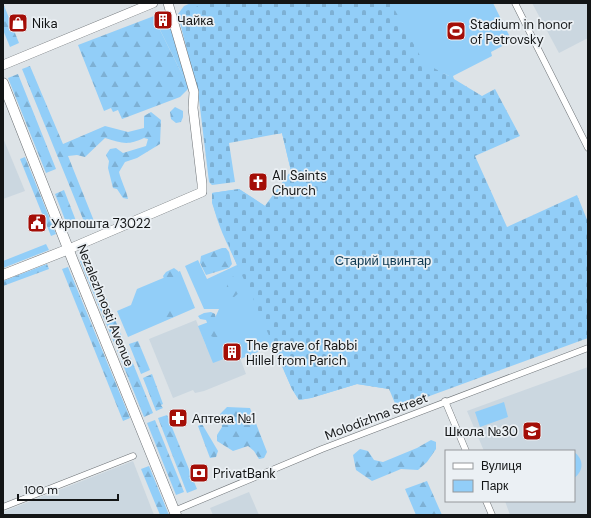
<svg xmlns="http://www.w3.org/2000/svg" width="591" height="518" font-family="'DM Sans',sans-serif">
<defs>
<pattern id="forest-firs" width="22" height="20" patternUnits="userSpaceOnUse"><rect width="22" height="20" fill="#92cef8"/><path d="M5 1l3.5 6h-7zM16 11l3.5 6h-7z" fill="#7db0d4"/></pattern>
<pattern id="cemetery-stones" width="16" height="16" patternUnits="userSpaceOnUse"><rect width="16" height="16" fill="#92cef8"/><path d="M2 7V4a2 2 0 0 1 4 0v3zM10 15v-3a2 2 0 0 1 4 0v3z" fill="#7db0d4"/></pattern>
</defs>
<rect width="100%" height="100%" fill="#dde3e7"/>
<g fill="#cbd7e0">
<path d="M 532,3 L 588,3 L 588,38 L 559,53 Z"/>
<path d="M 3,138 L 25,191 L 3,199 Z"/>
<path d="M 196,320 L 206,346 L 229,357 L 226,349 L 235,345 L 246,374 L 204,391 L 195,393 L 193,390 L 173,398 L 149,339 Z"/>
<path d="M 588,367 L 588,515 L 510,515 L 505,501 L 574,501 L 574,451 L 484,451 L 467,411 Z"/>
<path d="M 133,461 L 154,515 L 3,515 L 3,512 Z"/>
<path d="M 249,492 L 259,515 L 213,515 L 210,508 Z"/>
</g>
<g fill="#92cef8">
<path d="M 191,3 L 493,3 L 512,41 L 491,52 L 492,56 L 453,76 L 449,76 L 443,73 L 389,389 L 357,384 L 311,398 L 299,400 L 292,389 L 273,346 L 240,359 L 235,345 L 226,349 L 229,357 L 213,363 L 198,326 L 214,320 L 219,309 L 204,309 L 185,266 L 198,260 L 207,279 L 237,265 C 227,242 213,218 212,193 L 239,189 L 265,206 L 291,171 L 282,133 L 278,134 L 199,99 L 178,14 L 184,6 Z"/>
<path d="M 171,23 L 189,88 L 159,28 Z"/>
<path d="M 46,244 L 49,250 L 3,268 L 3,261 Z"/>
<path d="M 180,271 L 195,308 L 128,337 L 117,311 L 131,305 L 137,289 Z"/>
<path d="M 504,402 L 508,417 L 480,427 L 475,412 Z"/>
<path d="M 574,452 C 584,459 584,471 574,478 Z"/>
</g>
<g fill="url(#forest-firs)">
<path d="M 3,3 L 19,43 L 10,47 L 3,30 Z"/>
<path d="M 154,16 L 159,28 L 189,88 L 180,97 L 122,119 L 118,110 L 113,112 L 111,108 L 104,111 L 78,45 Z"/>
<path d="M 30,66 L 63,144 L 105,126 L 128,132 L 144,128 L 144,116 L 151,112 L 161,120 L 160,144 L 137,158 L 125,162 L 119,172 C 121,181 126,189 128,199 L 123,198 L 117,189 L 113,188 L 108,168 L 109,161 L 106,155 L 110,149 L 116,148 L 123,153 L 146,146 L 148,139 L 144,138 C 127,146 122,143 105,138 L 85,157 L 77,155 L 68,156 L 94,221 L 85,224 L 22,69 Z"/>
<path d="M 18,74 L 56,169 L 46,173 L 8,78 Z"/>
<path d="M 175,107 L 183,111 L 183,117 L 181,122 L 176,123 L 171,119 L 170,112 Z"/>
<path d="M 25,157 L 56,234 L 51,236 L 20,159 Z"/>
<path d="M 64,190 L 78,226 L 69,230 L 55,194 Z"/>
<path d="M 222,248 L 226,248 L 229,252 L 232,264 L 229,268 L 206,275 L 200,263 L 201,256 Z"/>
<path d="M 89,257 L 124,341 L 115,345 L 80,261 Z"/>
<path d="M 47,264 L 49,269 L 3,286 L 3,281 Z"/>
<path d="M 68,267 L 130,418 L 123,421 L 62,269 Z"/>
<path d="M 174,268 L 178,271 L 179,276 L 177,280 L 165,281 L 163,276 L 166,272 Z"/>
<path d="M 231,275 L 238,280 L 240,292 L 233,298 L 228,296 L 226,293 L 228,278 Z"/>
<path d="M 167,307 L 176,309 L 176,314 L 172,318 L 164,318 L 161,314 L 163,309 Z"/>
<path d="M 211,312 L 215,314 L 219,340 L 209,335 L 208,325 L 206,320 L 200,319 L 198,316 L 204,313 Z"/>
<path d="M 138,341 L 150,370 L 141,374 L 129,344 Z"/>
<path d="M 126,346 L 153,413 L 144,417 L 117,350 Z"/>
<path d="M 152,374 L 163,404 L 161,405 L 163,408 L 156,411 L 143,378 Z"/>
<path d="M 227,407 L 250,408 L 267,452 L 264,458 L 259,459 L 254,451 L 248,446 L 233,451 L 217,441 L 217,435 L 222,427 L 220,414 Z"/>
<path d="M 167,415 L 197,489 L 187,493 L 158,418 Z"/>
<path d="M 155,420 L 184,492 L 176,495 L 147,423 Z"/>
<path d="M 202,424 L 218,451 L 216,457 L 210,458 L 198,426 Z"/>
<path d="M 431,440 L 436,442 L 436,449 L 427,462 L 418,470 L 401,469 L 372,481 L 356,470 L 353,455 L 360,449 L 368,451 L 374,460 L 383,462 L 417,448 Z"/>
<path d="M 149,466 L 169,515 L 160,515 L 141,469 Z"/>
<path d="M 427,481 L 442,515 L 416,515 L 405,489 Z"/>
</g>
<path fill="url(#cemetery-stones)" d="M 206,3 L 391,3 L 424,63 L 449,76 L 453,76 L 454,79 L 482,96 L 495,89 L 520,136 L 475,156 L 507,227 L 577,195 L 588,222 L 588,270 L 587,271 L 588,273 L 588,338 L 397,408 L 389,389 L 357,384 L 311,398 L 299,400 L 292,389 L 252,296 L 237,265 L 215,212 L 212,203 L 212,193 L 239,189 L 265,206 L 291,171 L 282,133 L 229,143 L 235,182 L 212,185 L 209,182 L 198,91 L 178,14 Z"/>
<g fill="none" stroke-linecap="round" stroke-linejoin="round">
<defs>
<g id="street">
<path d="M 515,3 L 588,148"/>
<path d="M 445,401 L 466,451"/>
<path d="M 486,501 L 492,515"/>
<path d="M 3,507 L 133,456"/>
<path d="M 174,511 L 322,449 L 588,348"/>
</g>
<g id="secondary">
<path d="M 3,65 L 153,3"/>
<path d="M 69,249 L 202,192 L 202,184 L 193,108 L 194,92 L 168,3"/>
</g>
<g id="primary">
<path d="M 3,83 L 73,261 L 176,515"/>
<path d="M 3,275 L 69,249"/>
</g>
</defs>
<use href="#street" stroke="#6d7276" stroke-width="7"/>
<use href="#secondary" stroke="#6d7276" stroke-width="10"/>
<use href="#primary" stroke="#6d7276" stroke-width="11"/>
<use href="#street" stroke="#fff" stroke-width="6"/>
<use href="#secondary" stroke="#fff" stroke-width="9"/>
<use href="#primary" stroke="#fff" stroke-width="10"/>
</g>
<defs>
<symbol id="building-square" viewBox="-11 -11 22 22"><rect x="-9" y="-9" width="18" height="18" rx="4" fill="#a40e07" stroke="#ebf0f4"/><path d="M-4-6H4V6H1V3H-1V6H-4ZM-2.5-4.3h1.7v1.8h-1.7ZM.8-4.3h1.7v1.8H.8ZM-2.5-1h1.7V.8h-1.7ZM.8-1h1.7V.8H.8Z" fill="#fff"/></symbol>
<symbol id="shop-square" viewBox="-11 -11 22 22"><rect x="-9" y="-9" width="18" height="18" rx="4" fill="#a40e07" stroke="#ebf0f4"/><path d="M-5-2.5h2.3a2.7 3.5 0 0 1 5.4 0H5L5.5 6h-11ZM-1.5-2.5h3a1.5 2.3 0 0 0-3 0Z" fill="#fff"/></symbol>
<symbol id="stadium-square" viewBox="-11 -11 22 22"><rect x="-9" y="-9" width="18" height="18" rx="4" fill="#a40e07" stroke="#ebf0f4"/><path d="M0-5a6.5 5 0 1 0 0 10a6.5 5 0 1 0 0-10ZM-3.5-1.8h7v3.6h-7Z" fill="#fff"/></symbol>
<symbol id="church-square" viewBox="-11 -11 22 22"><rect x="-9" y="-9" width="18" height="18" rx="4" fill="#a40e07" stroke="#ebf0f4"/><path d="M-1.2-6h2.4v3.5h3.3v2.4h-3.3V6h-2.4V-.1h-3.3v-2.4h3.3Z" fill="#fff"/></symbol>
<symbol id="civic-square" viewBox="-11 -11 22 22"><rect x="-9" y="-9" width="18" height="18" rx="4" fill="#a40e07" stroke="#ebf0f4"/><path d="M-.6-6.5H3V-4.5H.6V-3L4-1V1h2V6H-6V1h2V-1L-.6-3ZM-1.2 2.5V6h2.4V2.5Z" fill="#fff"/></symbol>
<symbol id="pharmacy-square" viewBox="-11 -11 22 22"><rect x="-9" y="-9" width="18" height="18" rx="4" fill="#a40e07" stroke="#ebf0f4"/><path d="M-2-6h4v4h4v4h-4v4h-4v-4h-4v-4h4Z" fill="#fff"/></symbol>
<symbol id="school-square" viewBox="-11 -11 22 22"><rect x="-9" y="-9" width="18" height="18" rx="4" fill="#a40e07" stroke="#ebf0f4"/><path d="M0-5L7-2L0 1L-7-2ZM-4 1L0 2.5L4 1V4Q0 6-4 4Z" fill="#fff"/></symbol>
<symbol id="bank-square" viewBox="-11 -11 22 22"><rect x="-9" y="-9" width="18" height="18" rx="4" fill="#a40e07" stroke="#ebf0f4"/><path d="M-6-4H6V4H-6ZM0-2.3a2.3 2.3 0 1 0 0 4.6a2.3 2.3 0 1 0 0-4.6Z" fill="#fff"/></symbol>
</defs>
<g fill-rule="evenodd">
<use href="#building-square" x="152" y="9" width="22" height="22"/>
<use href="#shop-square" x="7" y="12" width="22" height="22"/>
<use href="#stadium-square" x="445" y="20" width="22" height="22"/>
<use href="#church-square" x="247" y="171" width="22" height="22"/>
<use href="#civic-square" x="26" y="212" width="22" height="22"/>
<use href="#building-square" x="221" y="341" width="22" height="22"/>
<use href="#pharmacy-square" x="167" y="407" width="22" height="22"/>
<use href="#school-square" x="521" y="420" width="22" height="22"/>
<use href="#bank-square" x="188" y="462" width="22" height="22"/>
</g>
<g text-anchor="middle" stroke-width="3.5" stroke-linejoin="round" paint-order="stroke">
<g font-size="13" fill="#131516" stroke="#ebf0f4" text-anchor="start">
<text x="177" y="25">Чайка</text>
<text x="32" y="28">Nika</text>
<text x="470" y="29">Stadium in honor<tspan x="470" dy="15">of Petrovsky</tspan></text>
<text x="272" y="180">All Saints<tspan x="272" dy="15">Church</tspan></text>
<text x="51" y="228">Укрпошта 73022</text>
<text x="246" y="350">The grave of Rabbi<tspan x="246" dy="15">Hillel from Parich</tspan></text>
<text x="192" y="423">Аптека №1</text>
<text x="518" y="436" text-anchor="end">Школа №30</text>
<text x="213" y="478">PrivatBank</text>
</g>
<g font-size="13" fill="#0d374f" stroke="#ebf0f4">
<text x="383" y="265">Старий цвинтар</text>
</g>
<g font-size="13" fill="#131516" stroke="#ebf0f4">
<text transform="translate(106 305) rotate(68)" y="5">Nezalezhnosti Avenue</text>
<text transform="translate(376 416) rotate(-21)" y="5">Molodizhna Street</text>
</g>
</g>
<rect width="591" height="518" fill="none" stroke="#131516" stroke-width="8"/>
<rect x="445" y="450" width="130" height="52" fill="#ebf0f4" stroke="#95989b"/>
<rect x="453" y="463" width="20" height="6" fill="#ffffff" stroke="#95989b"/>
<text x="481" y="470" font-size="12" fill="#131516">Вулиця</text>
<rect x="453" y="480" width="20" height="12" fill="#92cef8" stroke="#95989b"/>
<text x="481" y="490" font-size="12" fill="#131516">Парк</text>
<path d="M18 494v6h100v-6" fill="none" stroke="#131516" stroke-width="2"/>
<text x="24" y="494" font-size="12" fill="#131516" stroke="#ebf0f4" stroke-width="3" paint-order="stroke">100 m</text>
</svg>
